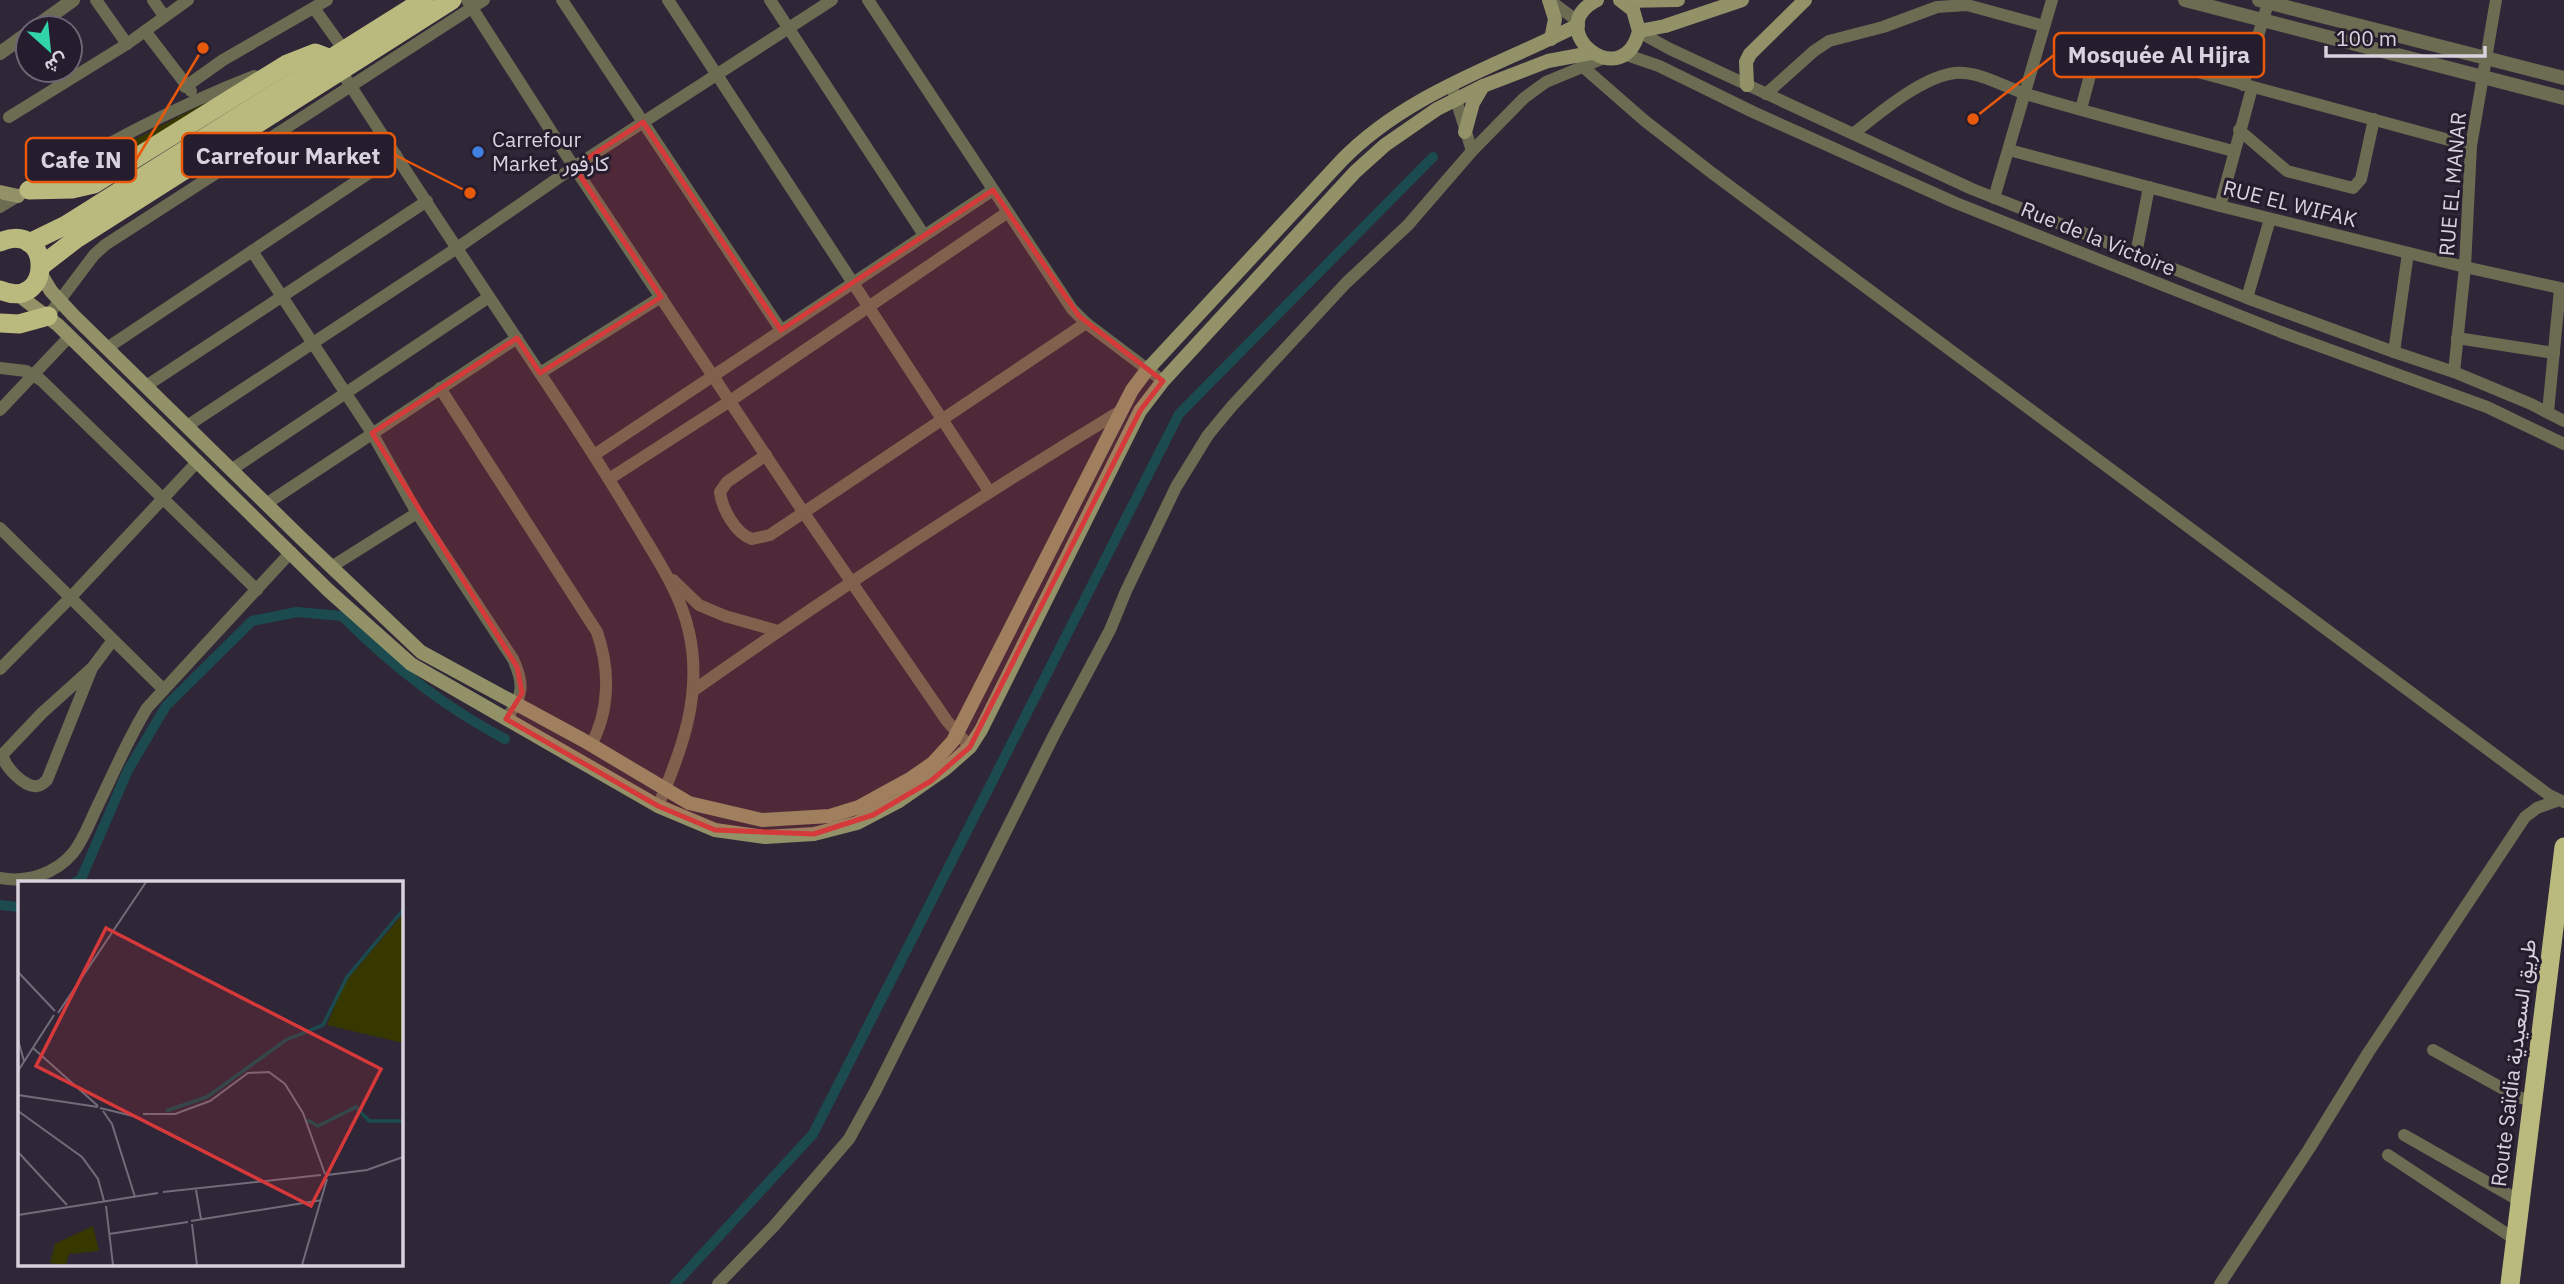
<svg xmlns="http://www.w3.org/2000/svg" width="2564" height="1284" font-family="'IBM Plex Sans',Vazirmatn,sans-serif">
<rect width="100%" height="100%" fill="#2f2637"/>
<path fill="#373800" d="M 205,103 L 207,104 L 90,180 L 55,182 L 58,179 Z"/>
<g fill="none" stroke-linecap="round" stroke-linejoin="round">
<g stroke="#1b4b4f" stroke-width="10">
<path d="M 74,883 L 81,879 L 128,770 L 166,706 L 252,621 L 297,612 L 342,616 C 390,664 444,707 505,739"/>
<path d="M 0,905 L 19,907"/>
<path d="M 675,1284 L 813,1134 L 1179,414 L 1433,157"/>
</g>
<g stroke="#6c6c52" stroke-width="12">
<path d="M 96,0 L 127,44"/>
<path d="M 153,0 L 164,16"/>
<path d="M 467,0 L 574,167 L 804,513 L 947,721 L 970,747"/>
<path d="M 562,0 L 781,330"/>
<path d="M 668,0 L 989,491"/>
<path d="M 770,0 L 924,235"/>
<path d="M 868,0 L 1072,309 L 1086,323 L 1163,381"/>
<path d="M 1549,0 L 1579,22"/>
<path d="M 314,8 L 344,50"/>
<path d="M 145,31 L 191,91"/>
<path d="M 1639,32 L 1670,49 L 1972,189 L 2247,298 L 2394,352 L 2454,372 L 2531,404 L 2564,421"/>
<path d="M 1624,54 L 1659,66 L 1753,112 L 1956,203 L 2281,332 L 2487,407 L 2564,444"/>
<path d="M 1582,66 L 1645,121 L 1712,173 L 2549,795 L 2564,802"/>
<path d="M 341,71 C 416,188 494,304 571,420 C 595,457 619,495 641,532 C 660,564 681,595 689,632 C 703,694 682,750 658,806"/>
<path d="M 2243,85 L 2269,0"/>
<path d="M 185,87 L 223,60 L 327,0"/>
<path d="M 1453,90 L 1472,151"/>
<path d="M 1766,94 L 1814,51 L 1829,41 L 1883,27 L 1937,7 L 1967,5 L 2044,26"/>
<path d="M 2081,109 L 2096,53 L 2100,48 L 2106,47 L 2471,146"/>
<path d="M 9,117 L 127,44 L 188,0"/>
<path d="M 2239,130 L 2287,171 L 2353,188 L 2361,179 L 2374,119"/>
<path d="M 1854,133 C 1880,113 1921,77 1955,73 C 1979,71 2004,87 2026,94 C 2095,115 2164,132 2233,151"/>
<path d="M 2009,150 L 2220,206 L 2465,267 L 2564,289"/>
<path d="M 1994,198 L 2052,0"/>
<path d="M 2220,206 L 2252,88"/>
<path d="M 0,207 C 80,157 166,110 254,76"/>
<path d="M 252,251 L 372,433 L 417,513 L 513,659 C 525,685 523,696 506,719"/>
<path d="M 2136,254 L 2149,187"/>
<path d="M 2247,298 L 2270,219"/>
<path d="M 48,316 L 94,255 L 105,245 L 484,0"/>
<path d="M 2457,338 L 2554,353"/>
<path d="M 107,348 L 396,155"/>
<path d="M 2394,352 L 2408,253"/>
<path d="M 0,368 L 26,371 L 41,380 L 257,590"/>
<path d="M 2454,372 L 2465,267 L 2471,146 L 2496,0"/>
<path d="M 540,373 L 661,297"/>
<path d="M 146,386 L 427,201"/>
<path d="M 440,388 L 597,632 C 610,669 610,710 591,745"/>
<path d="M 0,410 L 70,336"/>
<path d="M 2548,412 L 2560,289"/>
<path d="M 187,426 L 457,248 L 574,167 L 832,0"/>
<path d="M 594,455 L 993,190"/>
<path d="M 766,455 L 727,482 L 720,492 C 722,509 736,534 752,539 L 770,535 L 1086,323"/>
<path d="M 231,470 L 489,297"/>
<path d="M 609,479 L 730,401 L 1008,212"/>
<path d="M 266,504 L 517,338"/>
<path d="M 0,528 L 163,689"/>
<path d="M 331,567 L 417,513"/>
<path d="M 673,580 L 699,605 L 725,616 L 778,631"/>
<path d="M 92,668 L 42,713 L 3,754 C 2,765 26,789 37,786 C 41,786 44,783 47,780 L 92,668 L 113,640"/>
<path d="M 0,669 L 70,598 L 198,461"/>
<path d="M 694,690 C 832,593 974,500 1119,412"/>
<path d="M 0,878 C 27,883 55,874 73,853 C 84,839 90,821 98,805 C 114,772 128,739 147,708 L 291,552"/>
<path d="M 2433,1050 L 2518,1097 L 2533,1101"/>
<path d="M 2404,1135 L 2520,1201"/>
<path d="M 2388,1155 L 2516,1240"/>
<path d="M 718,1284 L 774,1226 L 849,1139 L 876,1090 L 1054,735 L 1110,630 L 1126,591 L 1176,487 L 1208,435 L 1232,406 L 1346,283 L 1408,225 L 1472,151 L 1524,98 L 1546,82 L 1604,58"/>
<path d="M 2220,1284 L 2309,1149 L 2368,1053 L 2525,817 L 2537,808 L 2559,800"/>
</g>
<g stroke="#6c6c52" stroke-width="14">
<path d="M 2185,0 L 2564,98"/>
<path d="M 2259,0 L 2564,78"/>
<path d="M 34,28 L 73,0"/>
<path d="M 0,53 L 28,33"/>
</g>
<g stroke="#929167" stroke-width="14">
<path d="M 1549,0 L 1555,19 L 1551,39"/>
<path d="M 1597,0 C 1540,29 1623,96 1639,31 L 1633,10 L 1620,0"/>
<path d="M 1622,1 L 1678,0"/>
<path d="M 1639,31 L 1665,26 L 1742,0"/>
<path d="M 1747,85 L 1746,62 L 1750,54 L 1805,0"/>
<path d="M 1465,132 L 1473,103 L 1483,86"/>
<path d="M 0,192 L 18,196"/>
<path d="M 40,273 L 51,291 L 73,315 L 302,539 L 421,652 L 583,740 L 689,803 L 762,820 L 830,816 L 859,807 L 910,779 L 933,763 L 953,741 L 1132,390 L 1147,370 L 1342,160 C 1408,93 1496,67 1578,25"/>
<path d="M 17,294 L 58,325 L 328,590 L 411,664 L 658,806 L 715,830 L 765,837 L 814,834 L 857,823 L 899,801 L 945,769 L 970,747 L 981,730 L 1140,411 L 1163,381 L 1355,172 L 1385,145 L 1437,109 L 1483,86 L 1548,61 L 1591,53"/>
</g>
<g stroke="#bbba7e" stroke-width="19">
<path d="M 29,190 L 72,189 L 94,184 L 287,64 L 315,53 L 331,59"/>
<path d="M 0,242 C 54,219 53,313 0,290"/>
<path d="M 29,243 L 66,225 L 424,0"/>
<path d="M 41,266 L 76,239 L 452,0"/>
<path d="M 0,323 L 19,324 L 48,316"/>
<path d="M 2510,1284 L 2564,847"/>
</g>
</g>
<path fill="#d6393a" fill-opacity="0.2" stroke="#d6393a" stroke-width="5" stroke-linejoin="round" d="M 643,122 L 781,330 L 993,190 L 1079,316 L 1163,381 L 1140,411 L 970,747 L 931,781 L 873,815 L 814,834 L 715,830 L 658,806 L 506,719 L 522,693 L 517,667 L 372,433 L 517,338 L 540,373 L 661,297 L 574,167 Z"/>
<circle fill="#3f7fe0" stroke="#251d2d" stroke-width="2.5" cx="478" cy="152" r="7"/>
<g text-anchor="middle" stroke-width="6" stroke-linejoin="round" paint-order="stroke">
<g font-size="21" fill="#d7d2dd" stroke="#251d2d" text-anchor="start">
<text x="492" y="147">Carrefour<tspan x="492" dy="24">Market كارفور</tspan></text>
</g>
<g font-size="21" fill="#d7d2dd" stroke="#251d2d">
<text transform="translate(2453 184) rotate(-85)" y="7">RUE EL MANAR</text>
<text transform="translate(2290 204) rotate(14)" y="7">RUE EL WIFAK</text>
<text transform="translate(2098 239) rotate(22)" y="7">Rue de la Victoire</text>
<text transform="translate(2514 1063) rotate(-83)" y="7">Route Saïdia طريق السعيدية</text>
</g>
</g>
<g transform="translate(18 881)">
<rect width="385" height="385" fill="#2f2637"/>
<path d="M 385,33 L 385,162 L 309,144 L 326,102 ZM 75,345 L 81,370 L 51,373 L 48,384 L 32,382 L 37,363 Z" fill="#373800"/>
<path fill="none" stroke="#1b4b4f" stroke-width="3.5" d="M 148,230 L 189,216 L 268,159 L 305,144 L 329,96 L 385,29M 289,239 L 300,245 L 338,226 L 351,240 L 385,240"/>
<path fill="none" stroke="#726b79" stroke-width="2" d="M 0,91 L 37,130M 40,132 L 128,1M 0,159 L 6,180M 15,167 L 80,225M 0,190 L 36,134M 0,214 L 80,226M 82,227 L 119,236M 0,230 L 64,276 L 80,298 L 86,320M 85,230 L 94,243 L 117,316M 125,233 L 157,233 L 192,220 L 230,192 L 251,191 L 267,203 L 285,232 L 307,293M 0,271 L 49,324M 309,294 L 349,289 L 385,276M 178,309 L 183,338M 145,311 L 303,294M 88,325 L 95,384M 0,334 L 140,312M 173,340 L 304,319M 174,343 L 179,384M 91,353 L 170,341M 284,384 L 309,298"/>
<path fill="#d6393a" fill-opacity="0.15" stroke="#d6393a" stroke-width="3.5" d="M 88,47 L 363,188 L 293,325 L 18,185 Z"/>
<rect width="385" height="385" fill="none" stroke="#d7d2dd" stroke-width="3.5"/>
</g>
<path fill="none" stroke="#e8590c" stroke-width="2.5" d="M1973 119L2054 55M470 193L395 155M203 48L136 160"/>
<g fill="#e8590c" stroke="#251d2d" stroke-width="2.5">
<circle cx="1973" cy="119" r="7"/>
<circle cx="470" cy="193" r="7"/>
<circle cx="203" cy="48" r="7"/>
</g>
<g fill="#251d2d" stroke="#e8590c" stroke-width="2.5">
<rect x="2054" y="33" width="210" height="44" rx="7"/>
<rect x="182" y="133" width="213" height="44" rx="7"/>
<rect x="26" y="138" width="110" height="44" rx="7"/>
</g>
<g font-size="23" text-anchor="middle" font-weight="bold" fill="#d7d2dd">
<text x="2159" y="63">Mosquée Al Hijra</text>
<text x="288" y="164">Carrefour Market</text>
<text x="81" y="168">Cafe IN</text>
</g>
<g transform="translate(49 49) rotate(153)"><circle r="33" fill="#251d2d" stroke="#6c6573" stroke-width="2"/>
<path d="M0-5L12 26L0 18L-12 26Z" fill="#31d4a9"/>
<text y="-10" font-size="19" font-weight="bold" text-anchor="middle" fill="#d7d2dd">ش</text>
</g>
<path d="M2326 46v10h159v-10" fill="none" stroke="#d7d2dd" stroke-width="3.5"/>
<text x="2336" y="46" font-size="21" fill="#d7d2dd" stroke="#251d2d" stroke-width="5" paint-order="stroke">100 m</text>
</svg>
